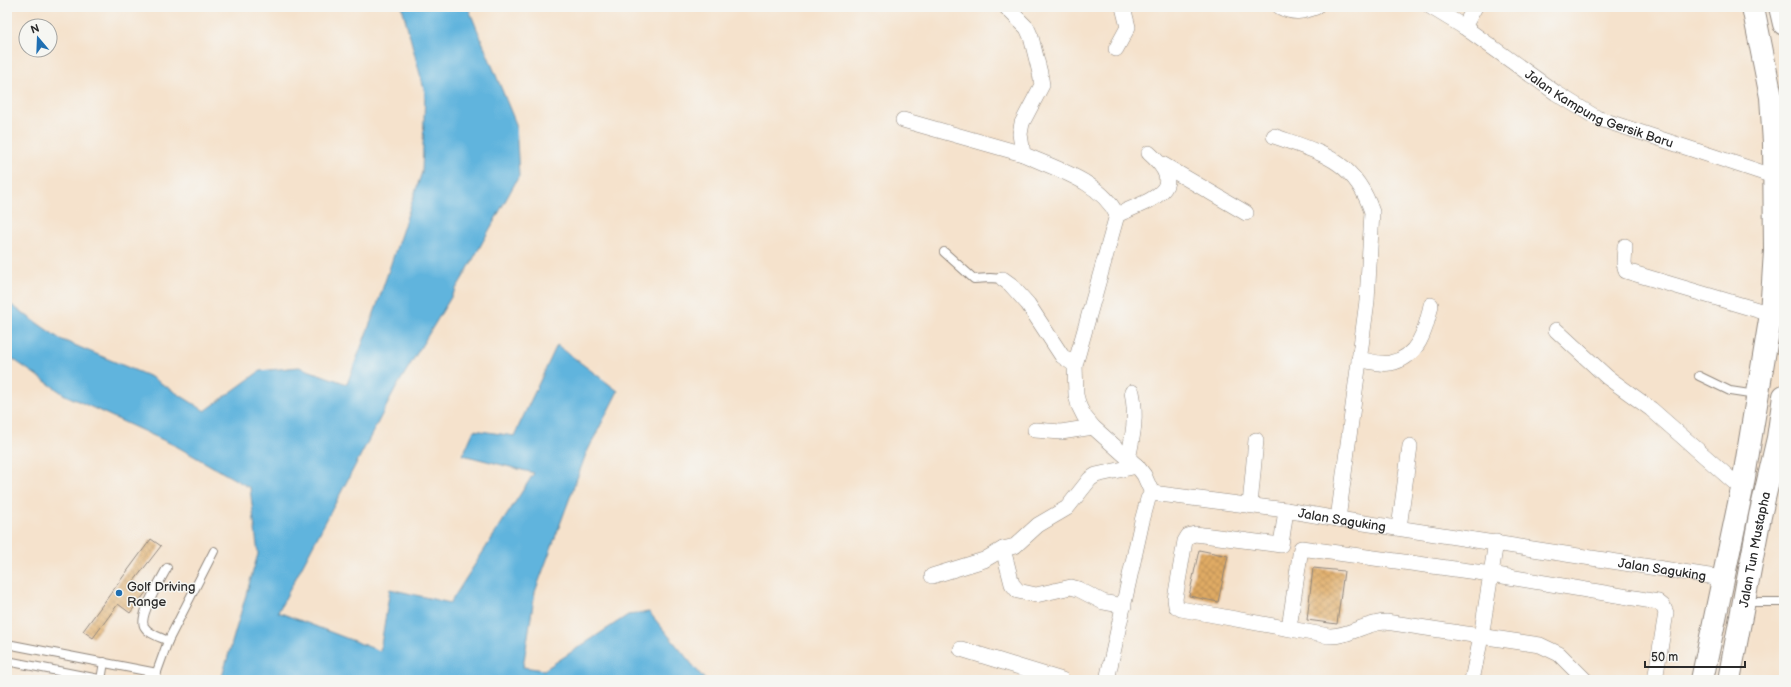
<svg xmlns="http://www.w3.org/2000/svg" width="1791" height="687" font-family="'Balsamiq Sans',sans-serif">
<defs>
<pattern id="building-cross-hatch" width="8" height="8" patternUnits="userSpaceOnUse"><rect width="8" height="8" fill="#e0ab65"/><path d="M0 0l8 8M0 8l8-8" fill="none" stroke="#b68b53"/></pattern>
</defs>
<rect width="100%" height="100%" fill="#f6f6f2"/>
<filter id="ink" filterUnits="userSpaceOnUse"><feTurbulence type="fractalNoise" baseFrequency=".025" numOctaves="2"/><feDisplacementMap in="SourceGraphic" scale="8" xChannelSelector="R" yChannelSelector="G"/><feConvolveMatrix kernelMatrix="1 2 1 2 8 2 1 2 1" color-interpolation-filters="sRGB"/></filter>
<filter id="wash" filterUnits="userSpaceOnUse"><feTurbulence type="fractalNoise" baseFrequency=".012" numOctaves="4" result="noise"/><feDisplacementMap in="SourceGraphic" scale="16" xChannelSelector="R" yChannelSelector="G"/><feGaussianBlur stdDeviation="0.9" result="paint"/><feColorMatrix in="noise" values="0 0 0 0 0 0 0 0 0 0 0 0 0 0 0 0 0 1.4 0 .05"/><feComposite in="paint" operator="in"/></filter>
<g filter="url(#wash)">
<rect width="100%" height="100%" fill="#f5e2cc"/>
<path fill="#61b4dd" stroke="#467084" d="M 402,7 L 468,7 L 516,124 L 519,176 L 465,274 L 396,388 L 278,612 L 380,651 L 390,589 L 450,603 L 534,473 L 463,455 L 474,430 L 514,436 L 557,345 L 618,391 L 586,454 L 535,592 L 523,667 L 544,670 L 628,615 L 649,612 L 705,680 L 221,680 L 258,554 L 250,488 L 176,446 L 65,395 L 7,355 L 7,302 L 60,339 L 151,377 L 205,411 L 260,371 L 299,367 L 347,384 L 376,308 L 422,172 L 425,93 Z"/>
<g id="blocks">
<g fill="url(#building-cross-hatch)">
<path d="M 151,539 L 161,546 L 134,581 L 147,591 L 130,613 L 118,604 L 93,638 L 83,631 Z"/>
<path d="M 1199,550 L 1228,556 L 1218,602 L 1189,596 Z"/>
<path d="M 1313,568 L 1344,571 L 1337,624 L 1307,620 Z"/>
</g>
</g>
</g>
<g filter="url(#ink)">
<use href="#blocks" fill-opacity="0" stroke="#90867c" stroke-width="1"/>
<g fill="none" stroke-linecap="round" stroke-linejoin="round">
<defs>
<g id="lane">
<path d="M 944,252 L 974,279 L 990,278 L 1003,279"/>
<path d="M 1699,376 L 1730,391 L 1756,395"/>
<path d="M 1745,602 L 1784,602"/>
<path d="M 168,641 L 214,551"/>
<path d="M 7,644 L 157,673"/>
<path d="M 7,661 L 104,680"/>
<path d="M 101,680 L 104,662"/>
<path d="M 154,680 L 168,641 C 160,637 148,634 144,626 C 139,615 161,579 167,568"/>
</g>
<g id="street">
<path d="M 1006,7 L 1027,28 L 1031,37 L 1040,73 L 1042,85 L 1022,123 L 1020,134 L 1023,154 C 1055,169 1101,181 1117,215 L 1075,365 L 1076,395 L 1079,406 L 1084,416 L 1093,427 L 1137,466 L 1144,475 L 1152,493"/>
<path d="M 1280,7 C 1293,14 1303,12 1316,7"/>
<path id="s1" d="M 1431,7 L 1464,27 L 1556,93 L 1597,118 L 1782,179"/>
<path d="M 1464,27 L 1475,7"/>
<path d="M 1116,49 L 1128,27 L 1123,7"/>
<path d="M 903,120 L 1023,154"/>
<path d="M 1274,136 C 1321,153 1355,160 1372,212 L 1367,301 L 1338,519"/>
<path d="M 1162,164 L 1246,213"/>
<path d="M 1117,215 C 1148,200 1192,191 1149,153"/>
<path d="M 1625,246 L 1624,263 L 1626,271 L 1771,314"/>
<path d="M 1003,279 L 1010,284 L 1028,304 L 1062,356 L 1075,365"/>
<path d="M 1556,330 L 1607,377 L 1651,409 L 1742,489"/>
<path d="M 1359,359 C 1368,361 1381,365 1390,363 C 1418,358 1426,330 1431,305"/>
<path d="M 1035,430 L 1061,432 L 1093,427"/>
<path d="M 1128,459 C 1133,436 1137,416 1132,392"/>
<path id="s2" d="M 1152,493 L 1286,510 L 1338,519 L 1722,578"/>
<path d="M 1250,505 L 1256,440"/>
<path d="M 1286,510 L 1281,545 L 1195,534 L 1188,536 L 1185,541 L 1175,599 L 1176,606 L 1181,609 L 1329,636 C 1349,637 1366,622 1386,622 L 1540,645 L 1559,654 L 1585,680"/>
<path d="M 1399,528 L 1410,446"/>
<path d="M 1003,549 L 1012,584 L 1018,591 L 1036,595 L 1071,587 L 1078,589 L 1103,602 L 1124,606"/>
<path d="M 932,576 L 984,560 L 1003,549 L 1015,546 L 1038,525 L 1067,508 L 1090,479 L 1096,475 L 1137,466"/>
<path d="M 1289,628 L 1301,548 L 1491,574 L 1658,602 L 1663,606 L 1666,613 L 1655,680"/>
<path d="M 961,649 L 1062,680"/>
<path d="M 1107,680 L 1142,521 L 1148,499 L 1152,493"/>
<path d="M 1472,680 L 1481,637 L 1496,542"/>
</g>
<g id="primary">
<path d="M 1780,7 L 1784,24"/>
<path d="M 1702,680 L 1742,489 L 1771,314 L 1775,251 L 1774,143 L 1771,97 L 1753,7"/>
<path id="s3" d="M 1729,680 L 1760,516 L 1778,438 L 1784,396"/>
</g>
</defs>
<use href="#lane" stroke="#90867c" stroke-width="10"/>
<use href="#street" stroke="#90867c" stroke-width="16"/>
<use href="#primary" stroke="#90867c" stroke-width="24"/>
<use href="#lane" stroke="#fff" stroke-width="8"/>
<use href="#street" stroke="#fff" stroke-width="15"/>
<use href="#primary" stroke="#fff" stroke-width="22"/>
</g>
</g>
<circle fill="#1f6fb2" stroke="#f6f6f2" stroke-width="1.5" cx="119" cy="593" r="4"/>
<g text-anchor="middle" stroke-width="3" stroke-linejoin="round" paint-order="stroke">
<g font-size="13" fill="#2b2b2b" stroke="#f6f6f2">
<text dy="5" stroke="none"><textPath href="#s1" startOffset="198">Jalan Kampung Gersik Baru</textPath></text>
<text dy="5" stroke="none"><textPath href="#s2" startOffset="192">Jalan Saguking</textPath></text>
<text dy="5" stroke="none"><textPath href="#s3" startOffset="133">Jalan Tun Mustapha</textPath></text>
<text dy="5" stroke="none"><textPath href="#s2" startOffset="516">Jalan Saguking</textPath></text>
</g>
<g font-size="13" fill="#2b2b2b" stroke="#f6f6f2" text-anchor="start">
<text x="127" y="591">Golf Driving<tspan x="127" dy="15">Range</tspan></text>
</g>
</g>
<rect width="1791" height="687" fill="none" stroke="#f6f6f2" stroke-width="24"/>
<g transform="translate(38 38) rotate(341)"><circle r="19" fill="#f6f6f2" stroke="#a5a5a2"/>
<path d="M0-3L7 15L0 10L-7 15Z" fill="#1f6fb2"/>
<text y="-6" font-size="11" font-weight="bold" text-anchor="middle" fill="#2b2b2b">N</text>
</g>
<path d="M1645 661v6h100v-6" fill="none" stroke="#2b2b2b" stroke-width="2"/>
<text x="1651" y="661" font-size="12" fill="#2b2b2b" stroke="#f6f6f2" stroke-width="3" paint-order="stroke">50 m</text>
</svg>
